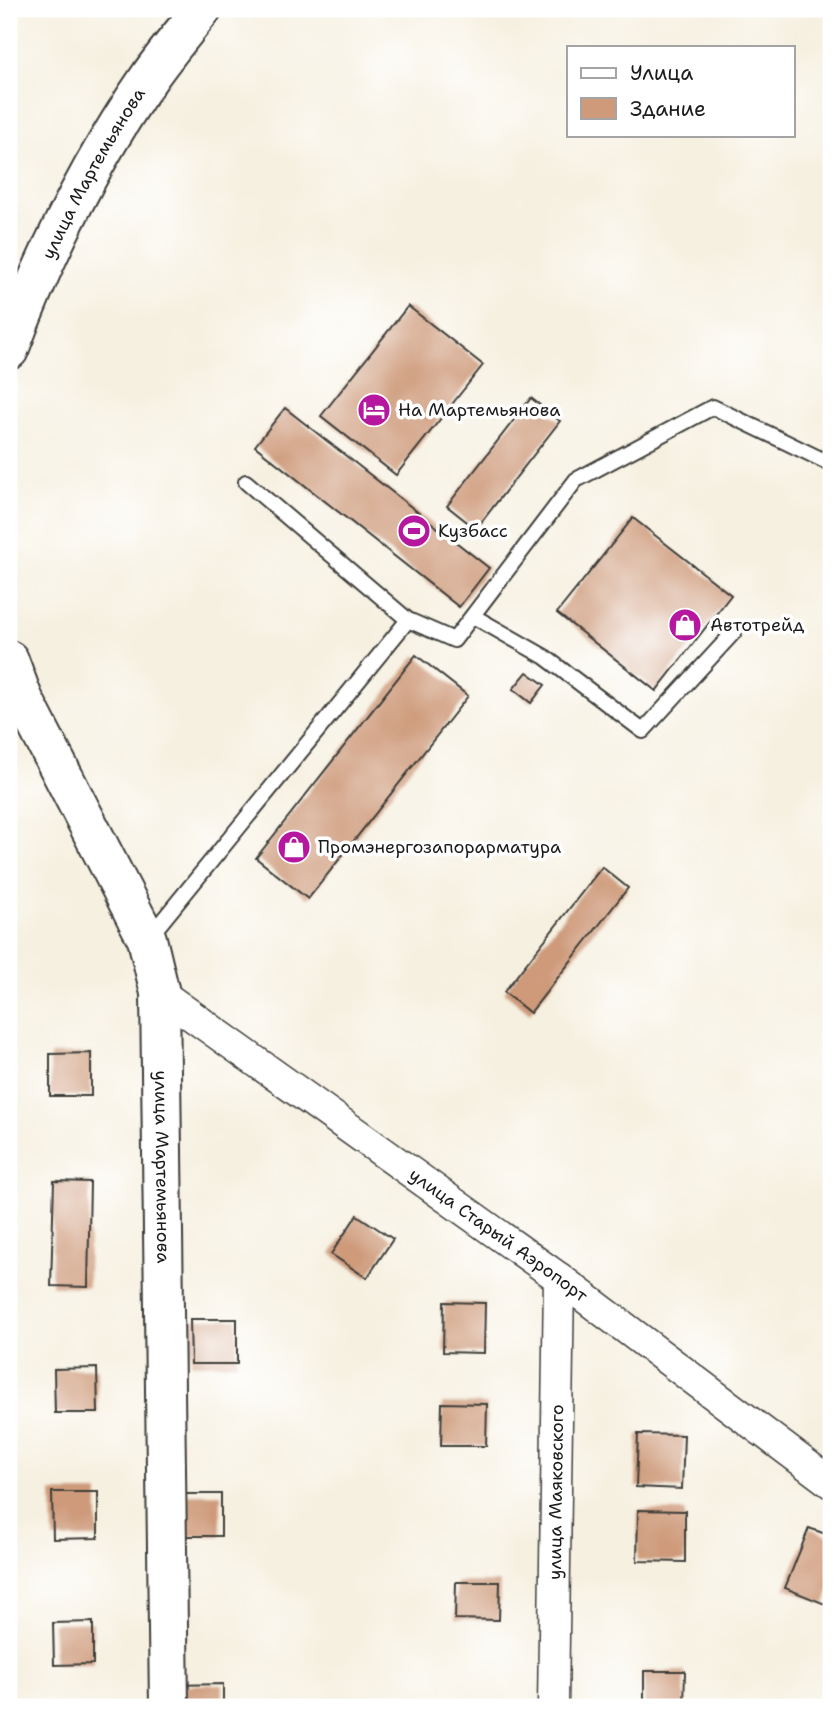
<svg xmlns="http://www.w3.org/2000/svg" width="840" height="1716" font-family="'Shantell Sans',sans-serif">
<rect width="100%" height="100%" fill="#fff"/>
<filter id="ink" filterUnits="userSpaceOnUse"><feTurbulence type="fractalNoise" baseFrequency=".0143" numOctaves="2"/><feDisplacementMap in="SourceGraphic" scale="14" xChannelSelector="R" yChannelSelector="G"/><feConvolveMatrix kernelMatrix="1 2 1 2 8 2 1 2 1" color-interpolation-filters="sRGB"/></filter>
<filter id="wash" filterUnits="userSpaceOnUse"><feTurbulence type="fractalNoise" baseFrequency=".00686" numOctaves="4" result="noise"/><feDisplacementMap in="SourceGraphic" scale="28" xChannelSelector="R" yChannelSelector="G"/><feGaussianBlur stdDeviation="1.57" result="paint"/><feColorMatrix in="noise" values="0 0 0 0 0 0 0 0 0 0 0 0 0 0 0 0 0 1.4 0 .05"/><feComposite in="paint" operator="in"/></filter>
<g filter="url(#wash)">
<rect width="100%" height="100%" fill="#f6f0e0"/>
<g id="blocks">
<g fill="#ce9a79">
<path d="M 408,306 L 483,365 L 396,475 L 321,416 Z"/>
<path d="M 531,398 L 560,421 L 476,529 L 447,506 Z"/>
<path d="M 285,408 L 489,568 L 459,607 L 255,446 Z"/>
<path d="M 633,518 L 731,595 L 656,691 L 557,613 Z"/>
<path d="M 416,655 L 468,696 L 308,899 L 256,858 Z"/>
<path d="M 527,672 L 545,685 L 531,703 L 513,689 Z"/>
<path d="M 602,867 L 628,888 L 530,1013 L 504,992 Z"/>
<path d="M 91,1053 L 91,1096 L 50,1096 L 50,1054 Z"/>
<path d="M 54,1181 L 90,1182 L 88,1287 L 51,1286 Z"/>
<path d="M 357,1215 L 393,1239 L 367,1278 L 331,1254 Z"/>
<path d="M 444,1302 L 485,1303 L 484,1353 L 443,1352 Z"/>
<path d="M 190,1319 L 237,1319 L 237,1364 L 191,1364 Z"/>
<path d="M 97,1368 L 98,1413 L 55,1413 L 54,1369 Z"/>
<path d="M 442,1403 L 487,1404 L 486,1446 L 441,1446 Z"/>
<path d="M 638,1434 L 684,1435 L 682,1489 L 636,1487 Z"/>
<path d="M 52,1492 L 98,1492 L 98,1538 L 53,1539 Z"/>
<rect x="174" y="1494" width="47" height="42"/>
<path d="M 638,1510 L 685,1511 L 685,1562 L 637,1561 Z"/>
<path d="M 809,1528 L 831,1536 L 831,1587 L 825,1604 L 785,1588 Z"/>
<path d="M 456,1582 L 500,1582 L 499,1620 L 455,1619 Z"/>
<path d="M 93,1622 L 93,1664 L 54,1665 L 53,1623 Z"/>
<path d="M 644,1671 L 685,1671 L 684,1707 L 644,1707 Z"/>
<path d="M 223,1684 L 223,1707 L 176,1707 L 176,1685 Z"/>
</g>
</g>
</g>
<g filter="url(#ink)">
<use href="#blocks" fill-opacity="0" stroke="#3d3c39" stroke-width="2"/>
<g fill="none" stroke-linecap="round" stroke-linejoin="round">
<defs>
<g id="lane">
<path d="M 246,482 L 408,620"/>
<path d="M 473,616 L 545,657 L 643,731 L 734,632"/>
<path d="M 150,936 L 408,620 L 454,640 L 576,480 L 713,407 L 831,464"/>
</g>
<g id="street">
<path id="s1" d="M 160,993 L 559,1278 L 831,1483"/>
<path id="s2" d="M 553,1707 L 559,1278"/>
</g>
<g id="secondary">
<path id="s3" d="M 9,350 C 45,254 91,161 150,76 C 166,53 185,31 202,9"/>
<path id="s4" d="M 9,660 L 23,698 L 147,939 L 160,993 L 169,1707"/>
</g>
</defs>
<use href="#lane" stroke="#3d3c39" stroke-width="18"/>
<use href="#street" stroke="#3d3c39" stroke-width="33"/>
<use href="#secondary" stroke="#3d3c39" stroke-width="42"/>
<use href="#lane" stroke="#fff" stroke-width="14"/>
<use href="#street" stroke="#fff" stroke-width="30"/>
<use href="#secondary" stroke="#fff" stroke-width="38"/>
</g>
</g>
<defs>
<symbol id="hotel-disc" viewBox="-11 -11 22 22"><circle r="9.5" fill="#b5179e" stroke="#fff"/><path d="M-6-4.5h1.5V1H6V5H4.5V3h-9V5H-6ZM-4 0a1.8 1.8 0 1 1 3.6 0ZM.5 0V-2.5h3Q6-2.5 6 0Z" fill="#fff"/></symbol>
<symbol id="stadium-disc" viewBox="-11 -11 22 22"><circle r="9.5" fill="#b5179e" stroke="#fff"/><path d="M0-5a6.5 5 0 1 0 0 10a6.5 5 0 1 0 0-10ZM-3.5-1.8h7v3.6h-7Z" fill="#fff"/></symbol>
<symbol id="shop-disc" viewBox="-11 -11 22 22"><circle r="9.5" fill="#b5179e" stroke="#fff"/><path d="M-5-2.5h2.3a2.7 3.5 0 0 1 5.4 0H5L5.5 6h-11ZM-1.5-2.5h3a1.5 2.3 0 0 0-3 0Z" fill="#fff"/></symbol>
</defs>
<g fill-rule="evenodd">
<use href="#hotel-disc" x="355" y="391" width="38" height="38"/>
<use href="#stadium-disc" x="395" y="512" width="38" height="38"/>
<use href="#shop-disc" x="666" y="606" width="38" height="38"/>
<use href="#shop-disc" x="275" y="828" width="38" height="38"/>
</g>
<g text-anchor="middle" stroke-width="7" stroke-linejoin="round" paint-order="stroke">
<g font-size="18" fill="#1c1c1c" stroke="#fff">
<text dy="6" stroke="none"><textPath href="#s3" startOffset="196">улица Мартемьянова</textPath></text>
<text dy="6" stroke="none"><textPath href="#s4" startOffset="541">улица Мартемьянова</textPath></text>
<text dy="6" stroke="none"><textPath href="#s1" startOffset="416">улица Старый Аэропорт</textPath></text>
<text dy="6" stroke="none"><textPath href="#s2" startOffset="215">улица Маяковского</textPath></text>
</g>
<g font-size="18" fill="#1c1c1c" stroke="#fff" text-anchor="start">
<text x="398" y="416">На Мартемьянова</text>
<text x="438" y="537">Кузбасс</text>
<text x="710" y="631">Автотрейд</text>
<text x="318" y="853">Промэнергозапорарматура</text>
</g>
</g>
<rect width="840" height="1716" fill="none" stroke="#fff" stroke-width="35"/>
<rect x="567" y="46" width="228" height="91" fill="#ffffff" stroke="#a4a4a4" stroke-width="2"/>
<rect x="581" y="68" width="35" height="10" fill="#ffffff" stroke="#a4a4a4" stroke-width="2"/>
<text x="630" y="80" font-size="21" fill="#1c1c1c">Улица</text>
<rect x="581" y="98" width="35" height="21" fill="#ce9a79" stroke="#a4a4a4" stroke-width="2"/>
<text x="630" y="116" font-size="21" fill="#1c1c1c">Здание</text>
</svg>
